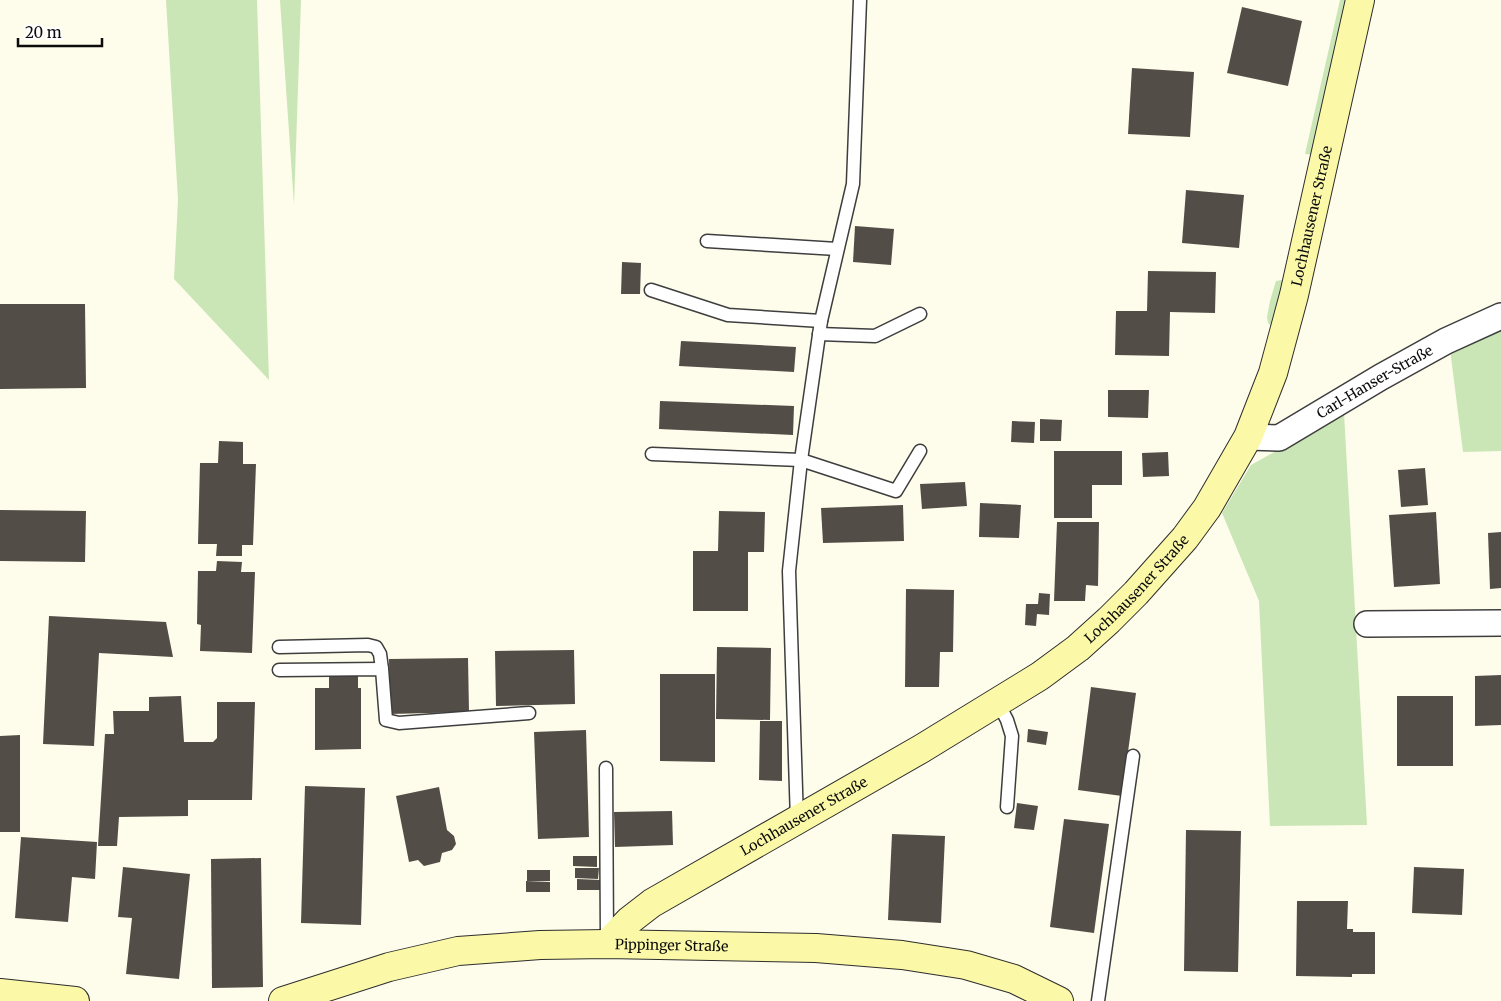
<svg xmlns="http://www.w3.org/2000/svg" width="1501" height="1001" font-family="Merriweather,serif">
<rect width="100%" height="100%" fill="#fefcea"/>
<g fill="#cae6b6">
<path d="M 166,0 L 257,0 L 269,380 L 174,279 L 178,200 Z"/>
<path d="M 280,0 L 301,0 L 294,205 Z"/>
<path d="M 1340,0 L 1350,0 L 1316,155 L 1305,154 Z"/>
<path d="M 1282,280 L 1286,281 L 1276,330 L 1268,323 L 1267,317 L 1270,301 L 1276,281 Z"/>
<path d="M 1501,327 L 1501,451 L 1463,452 L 1450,349 Z"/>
<path d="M 1344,413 L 1367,825 L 1270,826 L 1259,601 L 1222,513 L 1251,465 Z"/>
</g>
<g fill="#534d48">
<path d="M 1242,7 L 1302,21 L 1288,86 L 1227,73 Z"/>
<path d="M 1132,68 L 1194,72 L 1190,137 L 1128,134 Z"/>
<path d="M 1186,190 L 1244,195 L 1239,248 L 1182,243 Z"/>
<path d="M 855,226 L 894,229 L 891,265 L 853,262 Z"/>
<path d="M 622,262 L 641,263 L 640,294 L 621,294 Z"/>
<path d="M 1148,271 L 1216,272 L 1215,313 L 1170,312 L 1169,356 L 1115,355 L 1116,311 L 1147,311 Z"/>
<path d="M 0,304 L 85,304 L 86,388 L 0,389 Z"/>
<path d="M 681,341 L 796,347 L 794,372 L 679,366 Z"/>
<path d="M 1108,390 L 1149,390 L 1148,418 L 1108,417 Z"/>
<path d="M 660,401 L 794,406 L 793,435 L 659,429 Z"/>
<path d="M 1040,419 L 1062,420 L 1061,441 L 1040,441 Z"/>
<path d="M 1012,421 L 1035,422 L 1034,443 L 1011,442 Z"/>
<path d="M 219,441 L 243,442 L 243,464 L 256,464 L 253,545 L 242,545 L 242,556 L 216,556 L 217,544 L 198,544 L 200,463 L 218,463 Z"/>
<path d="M 1054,451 L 1122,451 L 1122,485 L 1092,485 L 1092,518 L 1054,518 Z"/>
<path d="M 1168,452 L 1169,476 L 1143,477 L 1142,453 Z"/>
<path d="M 1425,468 L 1428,505 L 1401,507 L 1398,470 Z"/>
<path d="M 965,482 L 967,506 L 922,509 L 920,484 Z"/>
<path d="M 980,503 L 1021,505 L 1019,538 L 979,537 Z"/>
<path d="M 903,505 L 904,541 L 823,543 L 821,508 Z"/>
<path d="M 0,510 L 86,511 L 85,562 L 0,561 Z"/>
<path d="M 719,511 L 765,512 L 764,552 L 748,552 L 748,611 L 693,611 L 693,551 L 718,551 Z"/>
<path d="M 1436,512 L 1440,584 L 1394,587 L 1389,515 Z"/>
<path d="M 1057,522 L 1099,522 L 1098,586 L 1086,585 L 1085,601 L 1054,601 Z"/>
<path d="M 1501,532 L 1501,588 L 1490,589 L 1488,533 Z"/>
<path d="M 217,561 L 242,562 L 241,572 L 255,572 L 252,653 L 200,651 L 201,625 L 197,624 L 198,571 L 216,571 Z"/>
<path d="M 906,589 L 954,590 L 953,652 L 940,652 L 939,687 L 905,687 Z"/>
<path d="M 1039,593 L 1050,594 L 1049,615 L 1037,614 L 1036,626 L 1025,625 L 1026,604 L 1038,604 Z"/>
<path d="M 49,616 L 166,622 L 173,657 L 99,653 L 94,746 L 43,744 Z"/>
<path d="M 717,647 L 771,648 L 770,720 L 716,719 Z"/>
<path d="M 574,650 L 575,704 L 496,706 L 495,651 Z"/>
<path d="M 468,658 L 469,712 L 390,714 L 389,659 Z"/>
<path d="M 660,674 L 715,674 L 715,762 L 660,761 Z"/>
<path d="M 329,675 L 358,675 L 358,688 L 361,688 L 361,749 L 315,750 L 315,688 L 329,688 Z"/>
<path d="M 1501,675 L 1501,725 L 1475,726 L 1475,676 Z"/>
<path d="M 1091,687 L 1136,693 L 1122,796 L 1078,790 Z"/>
<path d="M 181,696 L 184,742 L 213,742 L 217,738 L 217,702 L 255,702 L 252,800 L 188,800 L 188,816 L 119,817 L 117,846 L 98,846 L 105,734 L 114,734 L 113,711 L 149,711 L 149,697 Z"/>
<rect x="1397" y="696" width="56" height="70"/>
<path d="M 760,721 L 782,721 L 782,781 L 759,780 Z"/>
<path d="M 1028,729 L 1048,732 L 1046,745 L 1027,742 Z"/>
<path d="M 586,730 L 589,837 L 538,839 L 534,732 Z"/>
<path d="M 20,735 L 20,832 L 0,832 L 0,736 Z"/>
<path d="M 305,786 L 365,788 L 361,925 L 301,923 Z"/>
<path d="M 439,787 L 447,830 L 454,836 L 456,844 L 452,850 L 442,853 L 440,862 L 424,866 L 418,860 L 409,862 L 396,796 Z"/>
<path d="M 1017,803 L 1038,806 L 1034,830 L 1014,828 Z"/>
<path d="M 672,811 L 673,845 L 615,847 L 614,812 Z"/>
<path d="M 1064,819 L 1109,824 L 1094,933 L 1050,927 Z"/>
<path d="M 1186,830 L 1241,831 L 1238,972 L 1184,971 Z"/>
<path d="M 892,834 L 945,836 L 941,923 L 888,920 Z"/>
<path d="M 21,837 L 97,842 L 95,879 L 72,877 L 68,922 L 15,918 Z"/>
<path d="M 573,856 L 597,856 L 597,867 L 573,866 Z"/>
<path d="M 261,858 L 263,987 L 212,988 L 211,859 Z"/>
<path d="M 123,867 L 190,874 L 179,979 L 126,974 L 132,918 L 118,917 Z"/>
<path d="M 1414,867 L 1464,869 L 1462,915 L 1412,913 Z"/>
<path d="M 575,868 L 599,868 L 598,879 L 575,878 Z"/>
<rect x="527" y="870" width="23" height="11"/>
<path d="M 577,879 L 601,880 L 601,890 L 577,890 Z"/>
<path d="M 526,881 L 550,882 L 550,892 L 526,892 Z"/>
<path d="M 1297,901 L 1348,901 L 1347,929 L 1353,929 L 1353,932 L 1375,932 L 1375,974 L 1352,974 L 1352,977 L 1296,976 Z"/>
</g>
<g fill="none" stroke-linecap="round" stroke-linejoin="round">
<defs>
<g id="lane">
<path d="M 707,241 L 837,249"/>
<path d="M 651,290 L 728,315 L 821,321"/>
<path d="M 819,334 L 875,336 L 920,314"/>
<path d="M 652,454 L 801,460 L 896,491 L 920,451"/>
<path d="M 279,647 L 368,645 L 376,647 L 380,654 L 382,669"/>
<path d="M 279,670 L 382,669 L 386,720 L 399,723 L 529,713"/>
<path d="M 998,703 L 1007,720 L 1012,736 L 1007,807"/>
<path d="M 606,768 L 607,941"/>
<path d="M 797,821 L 789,571 L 801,460 L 821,321 L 853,184 L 860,0"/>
<path d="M 1098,1001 L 1133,756"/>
</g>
<g id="street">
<path id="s1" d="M 1248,437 L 1279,438 L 1381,377 L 1446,341 L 1501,316"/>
<path d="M 1367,624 L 1501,623"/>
</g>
<g id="secondary">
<path id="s2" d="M 607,944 L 630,920 L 652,903 L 921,749 L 1040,676 L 1078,648 L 1109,620 L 1136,593 L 1185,538 L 1207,508 L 1248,437 L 1273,373 L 1294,295 L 1360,0"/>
<path d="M 0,993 L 75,1001"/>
<path id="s3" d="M 283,1001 L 389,967 L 458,951 L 540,945 L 607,944 L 816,948 L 902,955 L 966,965 L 1014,979 L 1059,1001"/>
</g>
</defs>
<use href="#lane" stroke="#3e3e3e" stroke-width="15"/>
<use href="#street" stroke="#3e3e3e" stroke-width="28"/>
<use href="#secondary" stroke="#2d2d2d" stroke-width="30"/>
<use href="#lane" stroke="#fff" stroke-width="12"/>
<use href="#street" stroke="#fff" stroke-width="25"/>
<use href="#secondary" stroke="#fbf9a8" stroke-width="28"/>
</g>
<g text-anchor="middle" stroke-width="5" stroke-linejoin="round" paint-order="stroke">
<g font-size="14" fill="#0b0b0b" stroke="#fff">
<text dy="5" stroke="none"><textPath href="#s2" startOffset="1061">Lochhausener Straße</textPath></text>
<text dy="5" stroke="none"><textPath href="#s1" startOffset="142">Carl-Hanser-Straße</textPath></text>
<text dy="5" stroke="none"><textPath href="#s2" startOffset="641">Lochhausener Straße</textPath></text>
<text dy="5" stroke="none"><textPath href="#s2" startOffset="236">Lochhausener Straße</textPath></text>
<text dy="5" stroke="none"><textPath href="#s3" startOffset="396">Pippinger Straße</textPath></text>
</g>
</g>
<path d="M18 38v8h84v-8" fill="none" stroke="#0b0b0b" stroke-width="2.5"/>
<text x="25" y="38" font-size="15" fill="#0b0b0b" stroke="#ffffff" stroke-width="4" paint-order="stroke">20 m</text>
</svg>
